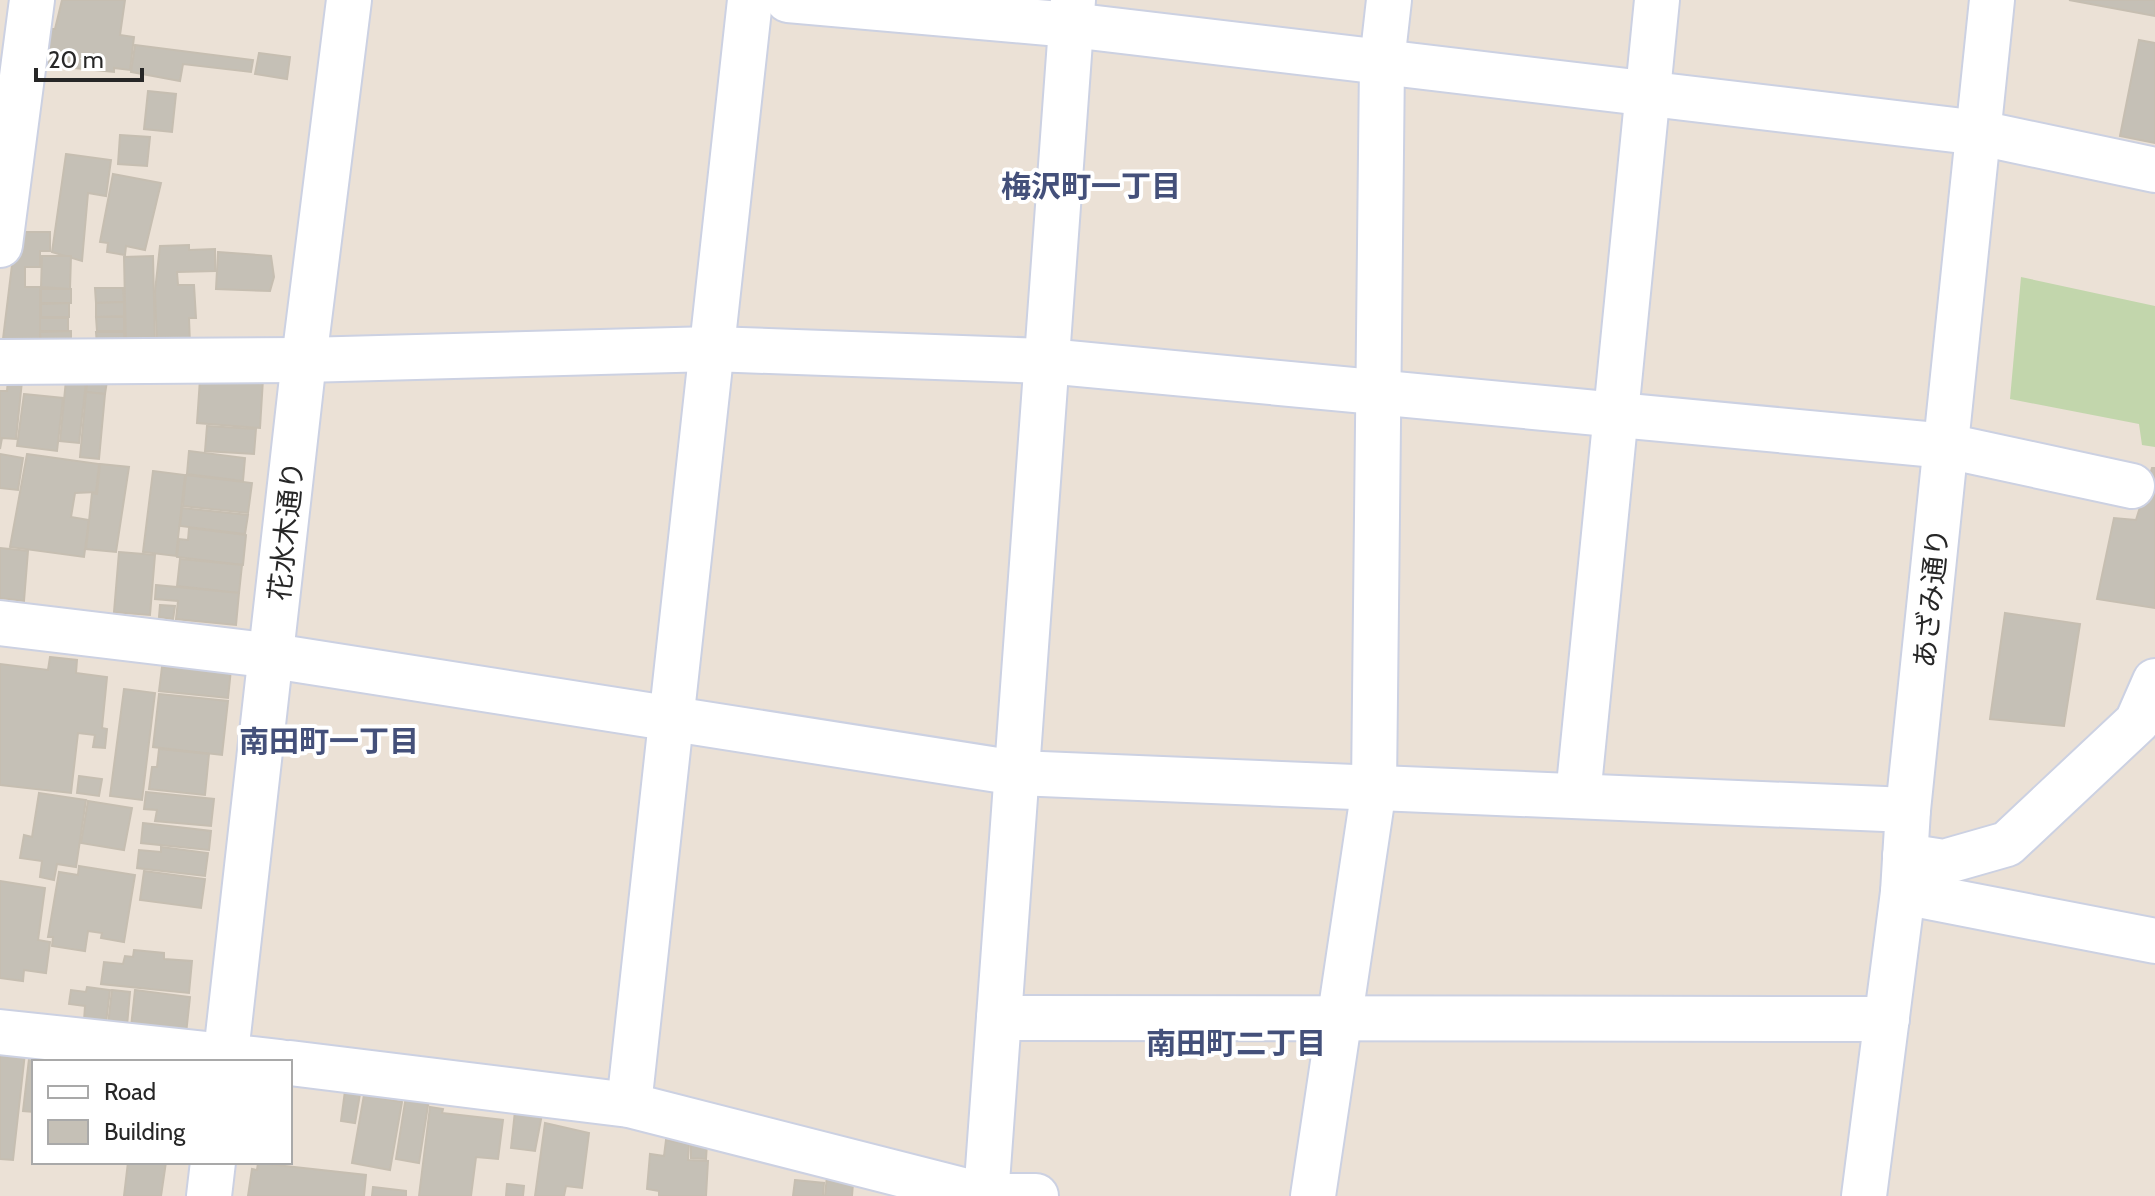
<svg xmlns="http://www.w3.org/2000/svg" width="2155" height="1196" font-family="Cabin,'Noto Sans JP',sans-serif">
<rect width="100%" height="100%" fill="#ebe1d6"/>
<path fill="#c2d6ac" d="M 2021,277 L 2155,306 L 2155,447 L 2142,445 L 2139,424 L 2010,399 Z"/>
<g fill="#c5c0b6" stroke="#c6beb1" stroke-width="2">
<path d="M 62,0 L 125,0 L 120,35 L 134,37 L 130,70 L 114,68 L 114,72 L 44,65 L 48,29 L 55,29 Z"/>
<path d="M 2069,0 L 2155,0 L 2155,16 Z"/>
<path d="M 2139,40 L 2155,43 L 2155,143 L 2120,136 Z"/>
<path d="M 135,45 L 253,60 L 251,72 L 183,64 L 180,81 L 131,72 Z"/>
<path d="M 259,53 L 290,57 L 287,79 L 255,74 Z"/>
<path d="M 148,91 L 176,94 L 172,132 L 144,129 Z"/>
<path d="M 120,135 L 150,137 L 147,166 L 118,164 Z"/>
<path d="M 66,154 L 111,160 L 106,196 L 88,193 L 82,261 L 52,252 Z"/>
<path d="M 113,174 L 161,183 L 145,250 L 126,246 L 125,255 L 107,252 L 108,243 L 100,242 Z"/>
<path d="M 16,232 L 50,232 L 50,251 L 40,251 L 40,267 L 25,267 L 25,287 L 40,287 L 40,344 L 9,345 L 3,339 Z"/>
<path d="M 189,245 L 189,250 L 215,249 L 215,271 L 177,272 L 178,285 L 194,285 L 196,318 L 189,318 L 190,345 L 157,346 L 155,291 L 160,246 Z"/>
<path d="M 218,252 L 271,256 L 274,277 L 270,291 L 216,289 Z"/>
<path d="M 42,256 L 71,256 L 70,289 L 41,287 Z"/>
<path d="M 153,256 L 155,344 L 126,345 L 124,257 Z"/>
<path d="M 95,288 L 123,288 L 124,302 L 96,303 Z"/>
<rect x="41" y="289" width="30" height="14"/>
<path d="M 124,302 L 124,316 L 96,317 L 96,303 Z"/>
<path d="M 69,303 L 69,317 L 41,317 L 41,304 Z"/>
<path d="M 96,317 L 124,317 L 124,331 L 97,331 Z"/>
<rect x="40" y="318" width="28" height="13"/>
<path d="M 71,331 L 71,344 L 41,345 L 40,332 Z"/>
<path d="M 96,332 L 124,332 L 125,345 L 97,346 Z"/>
<path d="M 8,379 L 22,381 L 16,439 L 2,438 L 0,449 L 0,391 L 7,391 Z"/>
<path d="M 88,379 L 107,381 L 105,394 L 86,392 Z"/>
<path d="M 200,379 L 263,379 L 260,428 L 197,423 Z"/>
<path d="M 66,380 L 86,382 L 79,443 L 60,441 Z"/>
<path d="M 86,392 L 105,394 L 99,459 L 80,457 Z"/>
<path d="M 24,394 L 63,398 L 57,451 L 17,446 Z"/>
<path d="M 207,426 L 256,429 L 254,454 L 205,451 Z"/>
<path d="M 189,451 L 245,458 L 243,481 L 187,474 Z"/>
<path d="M 0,454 L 23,458 L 18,490 L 0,488 Z"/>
<path d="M 27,454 L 99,464 L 96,492 L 75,493 L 71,517 L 89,520 L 84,557 L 10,547 Z"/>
<path d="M 100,464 L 129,467 L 116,552 L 86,549 L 92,493 L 97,494 Z"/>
<path d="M 2152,468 L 2155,468 L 2155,608 L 2097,599 L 2114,518 L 2136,520 Z"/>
<path d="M 153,471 L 185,475 L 176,556 L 143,552 Z"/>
<path d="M 186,475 L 252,483 L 248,513 L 183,506 Z"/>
<path d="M 182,508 L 248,515 L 245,534 L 180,526 Z"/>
<path d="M 189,528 L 246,535 L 243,565 L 177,557 L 179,539 L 188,540 Z"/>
<path d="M 0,548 L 28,551 L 24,601 L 0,598 Z"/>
<path d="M 119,552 L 155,555 L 150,615 L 114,612 Z"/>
<path d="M 180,559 L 242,565 L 239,593 L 177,586 Z"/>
<path d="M 156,585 L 239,593 L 236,625 L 176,619 L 178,601 L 155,599 Z"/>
<path d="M 160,605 L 175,606 L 173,619 L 159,617 Z"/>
<path d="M 2005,613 L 2080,624 L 2064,726 L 1990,719 Z"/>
<path d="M 50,657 L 77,660 L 76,673 L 107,677 L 102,728 L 107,729 L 105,748 L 93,747 L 95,735 L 78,733 L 71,793 L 0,785 L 0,664 L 48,670 Z"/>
<path d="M 178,662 L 231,669 L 228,698 L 159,691 L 162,667 L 178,668 Z"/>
<path d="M 124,689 L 155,693 L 142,800 L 110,796 Z"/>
<path d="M 159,694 L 228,701 L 222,755 L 153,747 Z"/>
<path d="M 159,749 L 209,754 L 205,795 L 149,789 L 152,767 L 157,767 Z"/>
<path d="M 79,776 L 102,779 L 99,796 L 77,793 Z"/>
<path d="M 146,792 L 214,799 L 211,826 L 155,821 L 157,810 L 144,809 Z"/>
<path d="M 39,793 L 86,800 L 76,867 L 57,864 L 54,880 L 40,877 L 42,861 L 20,858 L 24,835 L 32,837 Z"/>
<path d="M 88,801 L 132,808 L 124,850 L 81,843 Z"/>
<path d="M 143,823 L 211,831 L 209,850 L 141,843 Z"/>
<path d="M 161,847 L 208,853 L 205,876 L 137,868 L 139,850 L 161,852 Z"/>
<path d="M 79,866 L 135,875 L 124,942 L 101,938 L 102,933 L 88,931 L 85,951 L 52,946 L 53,937 L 48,937 L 59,872 L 78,875 Z"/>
<path d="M 144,871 L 205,879 L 201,908 L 140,900 Z"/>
<path d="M 0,881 L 45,888 L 38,940 L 50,942 L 46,973 L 24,970 L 23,981 L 0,978 Z"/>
<path d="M 134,950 L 164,953 L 164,959 L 192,961 L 189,993 L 101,984 L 104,962 L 123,964 L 125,956 L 133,957 Z"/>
<path d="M 87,987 L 110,990 L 106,1023 L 84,1021 L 85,1006 L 69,1004 L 71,990 L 86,992 Z"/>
<path d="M 112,990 L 130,992 L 127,1026 L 108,1024 Z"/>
<path d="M 135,990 L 190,997 L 186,1034 L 131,1027 Z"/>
<path d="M 30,1050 L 55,1053 L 54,1062 L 34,1062 L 34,1112 L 23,1111 Z"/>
<path d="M 0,1053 L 25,1053 L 13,1160 L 0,1159 Z"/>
<path d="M 345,1091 L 360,1094 L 355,1123 L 341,1121 Z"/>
<path d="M 364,1095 L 402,1102 L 390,1170 L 352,1163 Z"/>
<path d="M 406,1096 L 429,1099 L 419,1163 L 396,1159 Z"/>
<path d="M 430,1107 L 443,1109 L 442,1113 L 503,1120 L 498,1159 L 476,1157 L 471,1196 L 419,1196 Z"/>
<path d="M 515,1111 L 542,1114 L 535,1151 L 511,1148 Z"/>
<path d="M 545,1123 L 589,1133 L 582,1188 L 566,1186 L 564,1196 L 535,1196 Z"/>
<path d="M 666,1140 L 689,1144 L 688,1160 L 708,1161 L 706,1196 L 659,1196 L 659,1191 L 647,1189 L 650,1154 L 664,1156 Z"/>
<path d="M 691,1142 L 707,1143 L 706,1159 L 691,1158 Z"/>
<path d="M 128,1162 L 166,1162 L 161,1196 L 124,1196 Z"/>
<path d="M 258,1163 L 366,1175 L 364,1196 L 248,1196 L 252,1169 L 257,1170 Z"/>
<path d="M 827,1176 L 853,1183 L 852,1196 L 825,1196 Z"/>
<path d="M 795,1180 L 824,1183 L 823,1196 L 793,1196 Z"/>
<path d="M 507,1184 L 524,1186 L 523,1196 L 506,1196 Z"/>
<path d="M 373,1187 L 406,1191 L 406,1196 L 372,1196 Z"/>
</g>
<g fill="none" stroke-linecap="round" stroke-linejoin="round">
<defs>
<g id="minor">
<path d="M 788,0 L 1071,25 L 1980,133 L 2155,170"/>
<path d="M 0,245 L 32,0"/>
<path d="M 0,362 L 304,360 L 712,349 L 1047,361 L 1947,446 L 2132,486"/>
<path d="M 0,623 L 273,656 L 1017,773 L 1908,810"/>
<path d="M 1578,796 L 1657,0"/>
<path d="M 1905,856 L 1944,862 L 2007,844 L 2137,722 L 2155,681"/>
<path d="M 1903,892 L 2155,941"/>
<path d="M 999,1018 L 1887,1019"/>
<path d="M 0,1032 L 280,1062"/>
<path d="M 225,1062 L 304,360 L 349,0"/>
<path d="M 290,1063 L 629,1105 L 986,1196 L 1036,1196"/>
<path d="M 629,1105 L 750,0"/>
<path d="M 209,1196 L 213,1162"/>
<path d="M 986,1196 L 1073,0"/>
<path d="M 1313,1196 L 1374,788 L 1382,62 L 1389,0"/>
<path d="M 1864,1196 L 1903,892 L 1908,810 L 1992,0"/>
</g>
</defs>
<use href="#minor" stroke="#ccd1e2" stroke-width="48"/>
<use href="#minor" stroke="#fff" stroke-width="44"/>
</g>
<g text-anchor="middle" stroke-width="8" stroke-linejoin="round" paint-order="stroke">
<g font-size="28" fill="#272727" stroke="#fff">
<text transform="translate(286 531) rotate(-84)" y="10">花水木通り</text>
<text transform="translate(1931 598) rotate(-84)" y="10">あざみ通り</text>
</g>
<g font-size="30" font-weight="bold" fill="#44507a" stroke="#fff">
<text x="1091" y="197">梅沢町一丁目</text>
<text x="329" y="752">南田町一丁目</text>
<text x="1236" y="1054">南田町二丁目</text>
</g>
</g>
<rect x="32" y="1060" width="260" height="104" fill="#ffffff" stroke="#a9a9a9" stroke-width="2"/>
<rect x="48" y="1086" width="40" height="12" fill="#ffffff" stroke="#a9a9a9" stroke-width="2"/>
<text x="104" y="1100" font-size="24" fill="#272727">Road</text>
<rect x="48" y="1120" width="40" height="24" fill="#c5c0b6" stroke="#a9a9a9" stroke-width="2"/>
<text x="104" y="1140" font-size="24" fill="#272727">Building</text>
<path d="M36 68v12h106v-12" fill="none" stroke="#272727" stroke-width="4"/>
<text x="48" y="68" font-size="24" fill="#272727" stroke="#ffffff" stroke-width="6" paint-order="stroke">20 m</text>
</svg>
